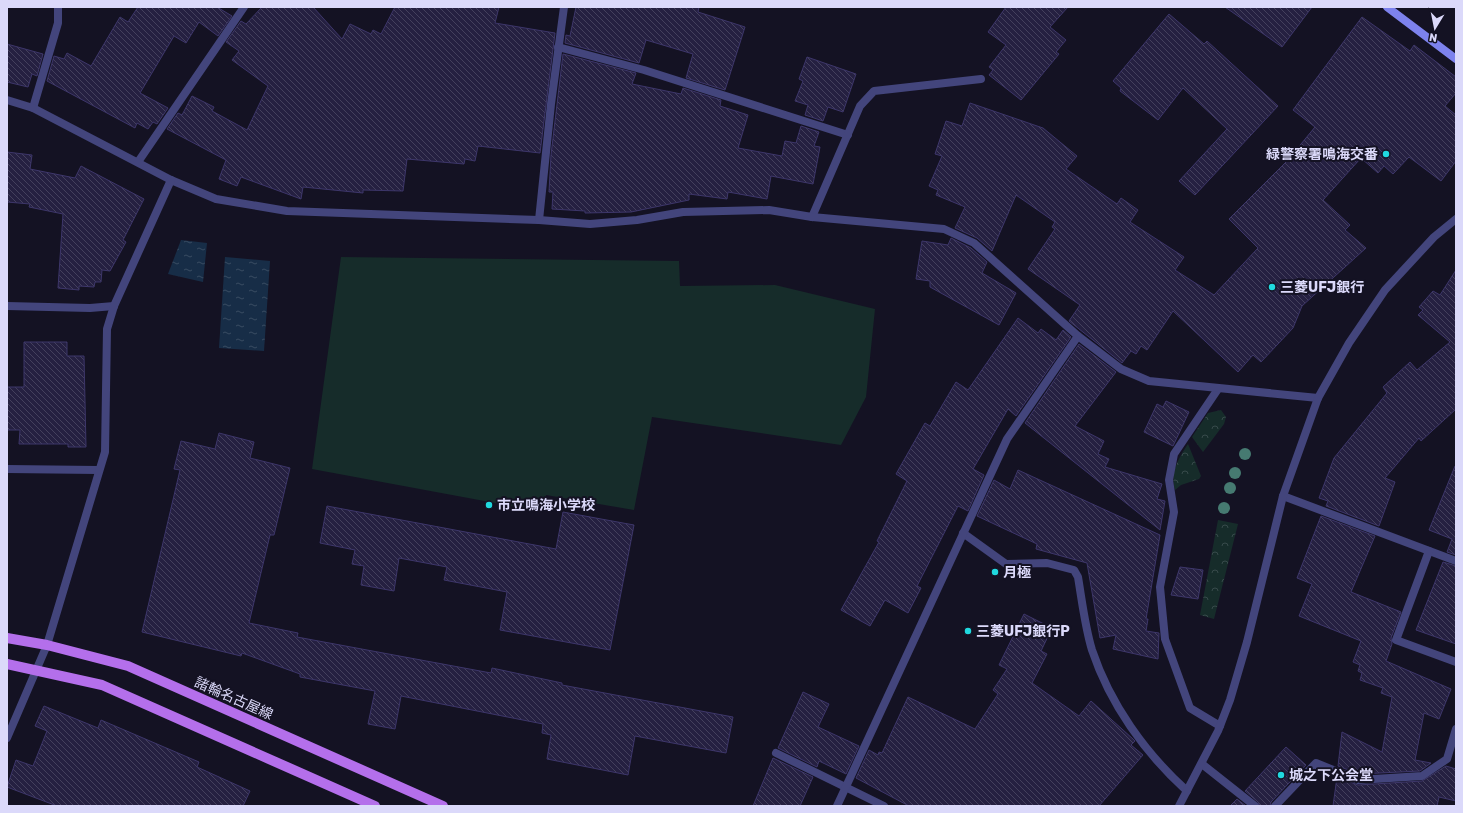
<svg xmlns="http://www.w3.org/2000/svg" width="1463" height="813" font-family="Rubik,'Noto Sans JP',sans-serif">
<defs>
<pattern id="forest-crowns" width="20" height="18" patternUnits="userSpaceOnUse"><rect width="20" height="18" fill="#162c2a"/><path d="M2 6a3 3 0 1 1 6 0M12 15a3 3 0 1 1 6 0" fill="none" stroke="#374a4a"/></pattern>
<pattern id="water-ripples" width="26" height="14" patternUnits="userSpaceOnUse"><rect width="26" height="14" fill="#172d47"/><path d="M2 4q2-2 4 0t4 0M15 11q2-2 4 0t4 0" fill="none" stroke="#384b62"/></pattern>
<pattern id="building-back-hatch" width="6" height="6" patternUnits="userSpaceOnUse"><rect width="6" height="6" fill="#252041"/><path d="M-1 5l2 2M0 0l6 6M5-1l2 2" fill="none" stroke="#44405d"/></pattern>
</defs>
<rect width="100%" height="100%" fill="#141223"/>
<g fill="url(#forest-crowns)">
<path d="M 1221,410 L 1226,417 L 1224,424 L 1203,452 L 1192,437 L 1208,413 Z"/>
<path d="M 1188,444 L 1201,476 L 1199,479 L 1181,485 L 1175,490 C 1170,473 1178,459 1188,444 Z"/>
<path d="M 1218,520 L 1238,524 L 1214,619 L 1200,615 Z"/>
</g>
<path fill="#162c2a" d="M 341,257 L 679,261 L 680,286 L 775,285 L 875,309 L 866,397 L 841,445 L 652,417 L 634,510 L 546,495 L 543,512 L 312,469 Z"/>
<g fill="url(#water-ripples)">
<path d="M 181,240 L 207,243 L 203,282 L 168,274 Z"/>
<path d="M 225,257 L 270,261 L 264,351 L 219,348 Z"/>
</g>
<g fill="url(#building-back-hatch)" stroke="#3d366a">
<path d="M 138,7 L 217,7 L 232,16 L 218,36 L 199,22 L 186,43 L 174,36 L 140,93 L 168,108 L 157,124 L 153,122 L 148,129 L 137,123 L 135,128 L 47,81 L 54,56 L 64,59 L 67,53 L 91,66 L 120,17 L 128,22 Z"/>
<path d="M 262,7 L 313,7 L 342,39 L 350,24 L 371,34 L 373,30 L 381,34 L 395,7 L 499,7 L 495,23 L 555,33 L 540,153 L 478,146 L 475,161 L 465,159 L 464,164 L 407,159 L 403,191 L 363,190 L 363,193 L 303,187 L 301,199 L 241,177 L 237,186 L 219,179 L 226,160 L 167,129 L 178,113 L 182,115 L 192,96 L 214,107 L 212,111 L 247,130 L 268,86 L 232,60 L 239,51 L 226,42 L 241,21 L 246,24 Z"/>
<path d="M 576,7 L 699,7 L 698,12 L 745,27 L 725,90 L 686,78 L 693,54 L 646,40 L 639,63 L 565,43 L 566,35 L 570,36 Z"/>
<path d="M 1006,7 L 1068,7 L 1050,27 L 1066,40 L 1056,52 L 1059,54 L 1021,100 L 989,75 L 993,70 L 989,67 L 1006,45 L 988,32 Z"/>
<path d="M 1225,7 L 1312,7 L 1282,47 Z"/>
<path d="M 1169,14 L 1204,44 L 1207,41 L 1278,106 L 1195,195 L 1179,181 L 1227,129 L 1183,88 L 1158,120 L 1120,91 L 1121,88 L 1113,81 Z"/>
<path d="M 1362,17 L 1410,51 L 1414,45 L 1456,77 L 1456,93 L 1445,106 L 1456,115 L 1456,161 L 1441,181 L 1409,157 L 1393,174 L 1384,166 L 1378,173 L 1361,158 L 1323,200 L 1350,225 L 1345,230 L 1366,248 L 1302,306 L 1293,328 L 1261,362 L 1253,355 L 1238,372 L 1173,311 L 1147,350 L 1141,346 L 1136,354 L 1131,351 L 1122,363 L 1069,321 L 1080,305 L 1028,269 L 1055,229 L 1052,227 L 1055,222 L 1016,195 L 992,251 L 977,238 L 955,228 L 965,207 L 936,195 L 938,190 L 929,186 L 942,156 L 935,154 L 946,121 L 962,126 L 970,103 L 1043,128 L 1077,156 L 1066,169 L 1117,204 L 1121,198 L 1138,210 L 1130,222 L 1184,257 L 1175,270 L 1214,295 L 1258,248 L 1229,219 L 1287,161 L 1315,127 L 1293,110 Z"/>
<path d="M 7,44 L 43,54 L 37,76 L 32,74 L 28,87 L 7,82 Z"/>
<path d="M 563,54 L 636,73 L 632,84 L 681,94 L 683,88 L 721,100 L 720,106 L 748,115 L 738,148 L 782,156 L 785,141 L 796,143 L 801,126 L 819,132 L 814,146 L 820,147 L 813,184 L 771,176 L 767,199 L 728,192 L 727,199 L 689,194 L 689,200 L 631,212 L 585,213 L 585,211 L 552,209 L 553,192 L 549,192 L 551,155 Z"/>
<path d="M 807,57 L 856,74 L 843,112 L 828,107 L 823,121 L 805,115 L 808,105 L 795,101 L 803,81 L 799,79 Z"/>
<path d="M 7,152 L 32,155 L 30,169 L 75,178 L 81,166 L 144,199 L 123,240 L 126,242 L 110,271 L 102,270 L 101,282 L 95,282 L 94,287 L 79,286 L 79,290 L 58,288 L 63,214 L 29,207 L 30,204 L 7,202 Z"/>
<path d="M 951,238 L 971,248 L 987,262 L 982,273 L 1016,293 L 999,325 L 930,287 L 930,281 L 916,279 L 922,241 L 948,245 Z"/>
<path d="M 1456,270 L 1456,409 L 1421,441 L 1419,438 L 1385,478 L 1395,482 L 1379,526 L 1326,506 L 1328,501 L 1319,498 L 1334,458 L 1387,393 L 1383,387 L 1410,362 L 1417,370 L 1450,342 L 1418,315 L 1423,310 L 1419,307 L 1433,291 L 1440,295 Z"/>
<path d="M 1018,318 L 1038,333 L 1041,329 L 1056,340 L 1063,330 L 1071,337 L 1016,416 L 1008,409 L 973,469 L 984,475 L 968,511 L 958,506 L 917,586 L 921,588 L 908,613 L 885,600 L 870,626 L 841,610 L 879,542 L 877,541 L 907,481 L 896,474 L 925,423 L 930,426 L 956,382 L 968,390 Z"/>
<path d="M 24,342 L 67,342 L 67,356 L 84,356 L 86,447 L 68,447 L 68,444 L 19,444 L 20,430 L 7,430 L 7,387 L 24,387 Z"/>
<path d="M 1079,344 L 1116,372 L 1075,426 L 1104,441 L 1098,454 L 1109,459 L 1105,467 L 1162,484 L 1157,499 L 1165,501 L 1160,530 L 1025,423 Z"/>
<path d="M 1166,401 L 1189,412 L 1173,446 L 1144,432 L 1157,404 L 1163,407 Z"/>
<path d="M 219,433 L 254,442 L 250,458 L 290,468 L 274,535 L 270,535 L 249,623 L 298,633 L 297,637 L 491,673 L 492,668 L 562,683 L 562,685 L 733,717 L 726,753 L 635,736 L 628,775 L 547,759 L 551,735 L 542,733 L 543,724 L 401,696 L 395,729 L 368,724 L 375,691 L 300,677 L 300,674 L 242,653 L 241,656 L 142,632 L 180,470 L 174,469 L 181,441 L 215,449 Z"/>
<path d="M 1455,466 L 1456,466 L 1456,555 L 1447,552 L 1452,539 L 1429,530 Z"/>
<path d="M 1018,470 L 1160,535 L 1146,619 L 1148,619 L 1146,631 L 1159,633 L 1158,659 L 1113,649 L 1116,635 L 1100,638 L 1087,563 L 1036,549 L 1037,544 L 977,516 L 994,480 L 1010,489 Z"/>
<path d="M 327,506 L 556,549 L 563,512 L 634,525 L 610,650 L 500,630 L 507,592 L 444,580 L 447,567 L 399,558 L 394,591 L 361,585 L 364,566 L 352,564 L 355,550 L 320,543 Z"/>
<path d="M 1321,516 L 1375,536 L 1351,592 L 1401,612 L 1391,638 L 1392,644 L 1386,661 L 1451,689 L 1439,719 L 1424,713 L 1415,760 L 1431,763 L 1420,771 L 1359,774 L 1338,766 L 1342,732 L 1382,752 L 1392,697 L 1381,693 L 1383,688 L 1360,680 L 1362,673 L 1358,671 L 1360,665 L 1353,662 L 1361,641 L 1299,616 L 1312,584 L 1297,578 Z"/>
<path d="M 1443,562 L 1456,566 L 1456,644 L 1416,630 Z"/>
<path d="M 1180,567 L 1203,570 L 1198,599 L 1171,595 Z"/>
<path d="M 1024,614 L 1052,628 L 1041,651 L 1047,654 L 1032,683 L 1079,716 L 1091,701 L 1133,739 L 1135,741 L 1131,745 L 1143,755 L 1099,806 L 909,806 L 856,778 L 869,750 L 878,755 L 879,752 L 882,753 L 908,697 L 975,729 L 998,694 L 993,690 L 1007,669 L 999,665 Z"/>
<path d="M 803,692 L 829,704 L 818,727 L 859,746 L 846,774 L 819,761 L 817,767 L 778,748 Z"/>
<path d="M 44,706 L 98,728 L 101,720 L 199,762 L 197,767 L 250,791 L 243,806 L 57,806 L 7,787 L 16,760 L 33,766 L 47,731 L 35,726 Z"/>
<path d="M 1286,747 L 1306,765 L 1271,802 L 1270,806 L 1260,806 L 1258,802 L 1245,791 Z"/>
<path d="M 773,758 L 813,777 L 800,806 L 753,806 Z"/>
<path d="M 1446,766 L 1456,769 L 1456,801 L 1439,797 L 1437,806 L 1333,806 L 1337,777 L 1358,785 L 1422,781 Z"/>
<path d="M 1237,799 L 1246,806 L 1230,806 Z"/>
</g>
<g fill="none" stroke-linecap="round" stroke-linejoin="round">
<g stroke="#43457c" stroke-width="8">
<path d="M 558,47 L 644,70 L 848,135"/>
<path d="M 33,108 L 58,23 L 58,7"/>
<path d="M 138,162 L 244,7"/>
<path d="M 812,217 L 860,106 L 874,91 L 981,79"/>
<path d="M 1218,389 L 1174,454 L 1169,480 L 1174,512 L 1160,587 L 1165,639 L 1190,708 L 1220,726"/>
<path d="M 963,533 L 1006,564 L 1047,563 L 1074,570 L 1078,577 C 1082,601 1085,627 1092,650 C 1110,704 1145,753 1187,791"/>
<path d="M 776,753 L 884,806"/>
<path d="M 1202,764 L 1255,806"/>
<path d="M 1275,806 L 1316,763 L 1358,780 L 1422,776 L 1447,759 L 1456,729"/>
</g>
<g stroke="#43457c" stroke-width="8">
<path d="M 7,100 L 33,108 L 171,180 L 216,199 L 287,211 L 539,220 L 590,224 L 637,220 L 683,212 L 769,210 L 812,217 L 944,229 L 974,243 L 1078,336 L 1121,369 L 1149,381 L 1318,398"/>
<path d="M 539,220 L 551,104 L 564,7"/>
<path d="M 7,306 L 90,308 L 114,306"/>
<path d="M 7,469 L 98,470"/>
<path d="M 1283,496 L 1456,561"/>
<path d="M 1429,551 L 1396,640 L 1456,662"/>
<path d="M 47,645 L 105,452 L 107,329 L 114,306 L 171,180"/>
<path d="M 837,806 L 1007,439 L 1078,336"/>
</g>
<g stroke="#43457c" stroke-width="8">
<path d="M 7,738 L 47,645"/>
<path d="M 1179,806 L 1218,731 L 1230,700 L 1247,642 L 1283,496 L 1318,398 L 1349,343 L 1385,290 L 1434,237 L 1456,219"/>
</g>
<path stroke="#7d82ed" stroke-width="8" d="M 1387,7 L 1456,59"/>
<g stroke="#b46feb" stroke-width="10">
<path d="M 7,638 L 47,645 L 128,666 L 443,806"/>
<path d="M 7,664 L 102,685 L 375,806"/>
</g>
</g>
<g fill="#467a71">
<circle cx="1245" cy="454" r="6"/>
<circle cx="1235" cy="473" r="6"/>
<circle cx="1230" cy="488" r="6"/>
<circle cx="1224" cy="508" r="6"/>
</g>
<g fill="#20d9df" stroke="#141223" stroke-width="1.5">
<circle cx="1386" cy="154" r="4"/>
<circle cx="1272" cy="287" r="4"/>
<circle cx="489" cy="505" r="4"/>
<circle cx="995" cy="572" r="4"/>
<circle cx="968" cy="631" r="4"/>
<circle cx="1281" cy="775" r="4"/>
</g>
<g text-anchor="middle" stroke-width="4" stroke-linejoin="round" paint-order="stroke">
<g font-size="14" font-weight="bold" fill="#dbd9fa" stroke="#141223" text-anchor="start">
<text x="1378" y="159" text-anchor="end">緑警察署鳴海交番</text>
<text x="1280" y="292">三菱UFJ銀行</text>
<text x="497" y="510">市立鳴海小学校</text>
<text x="1003" y="577">月極</text>
<text x="976" y="636">三菱UFJ銀行P</text>
<text x="1289" y="780">城之下公会堂</text>
</g>
<g font-size="14" fill="#dbd9fa" stroke="#141223">
<text transform="translate(234 698) rotate(24)" y="5">諸輪名古屋線</text>
</g>
</g>
<rect width="1463" height="813" fill="none" stroke="#dbd9fa" stroke-width="16"/>
<g transform="translate(1435 28) rotate(190)" stroke="#141223" stroke-width="3" paint-order="stroke">
<path d="M0-3L7 15L0 10L-7 15Z" fill="#dbd9fa"/>
<text y="-6" font-size="11" font-weight="bold" text-anchor="middle" fill="#dbd9fa">N</text>
</g>
</svg>
